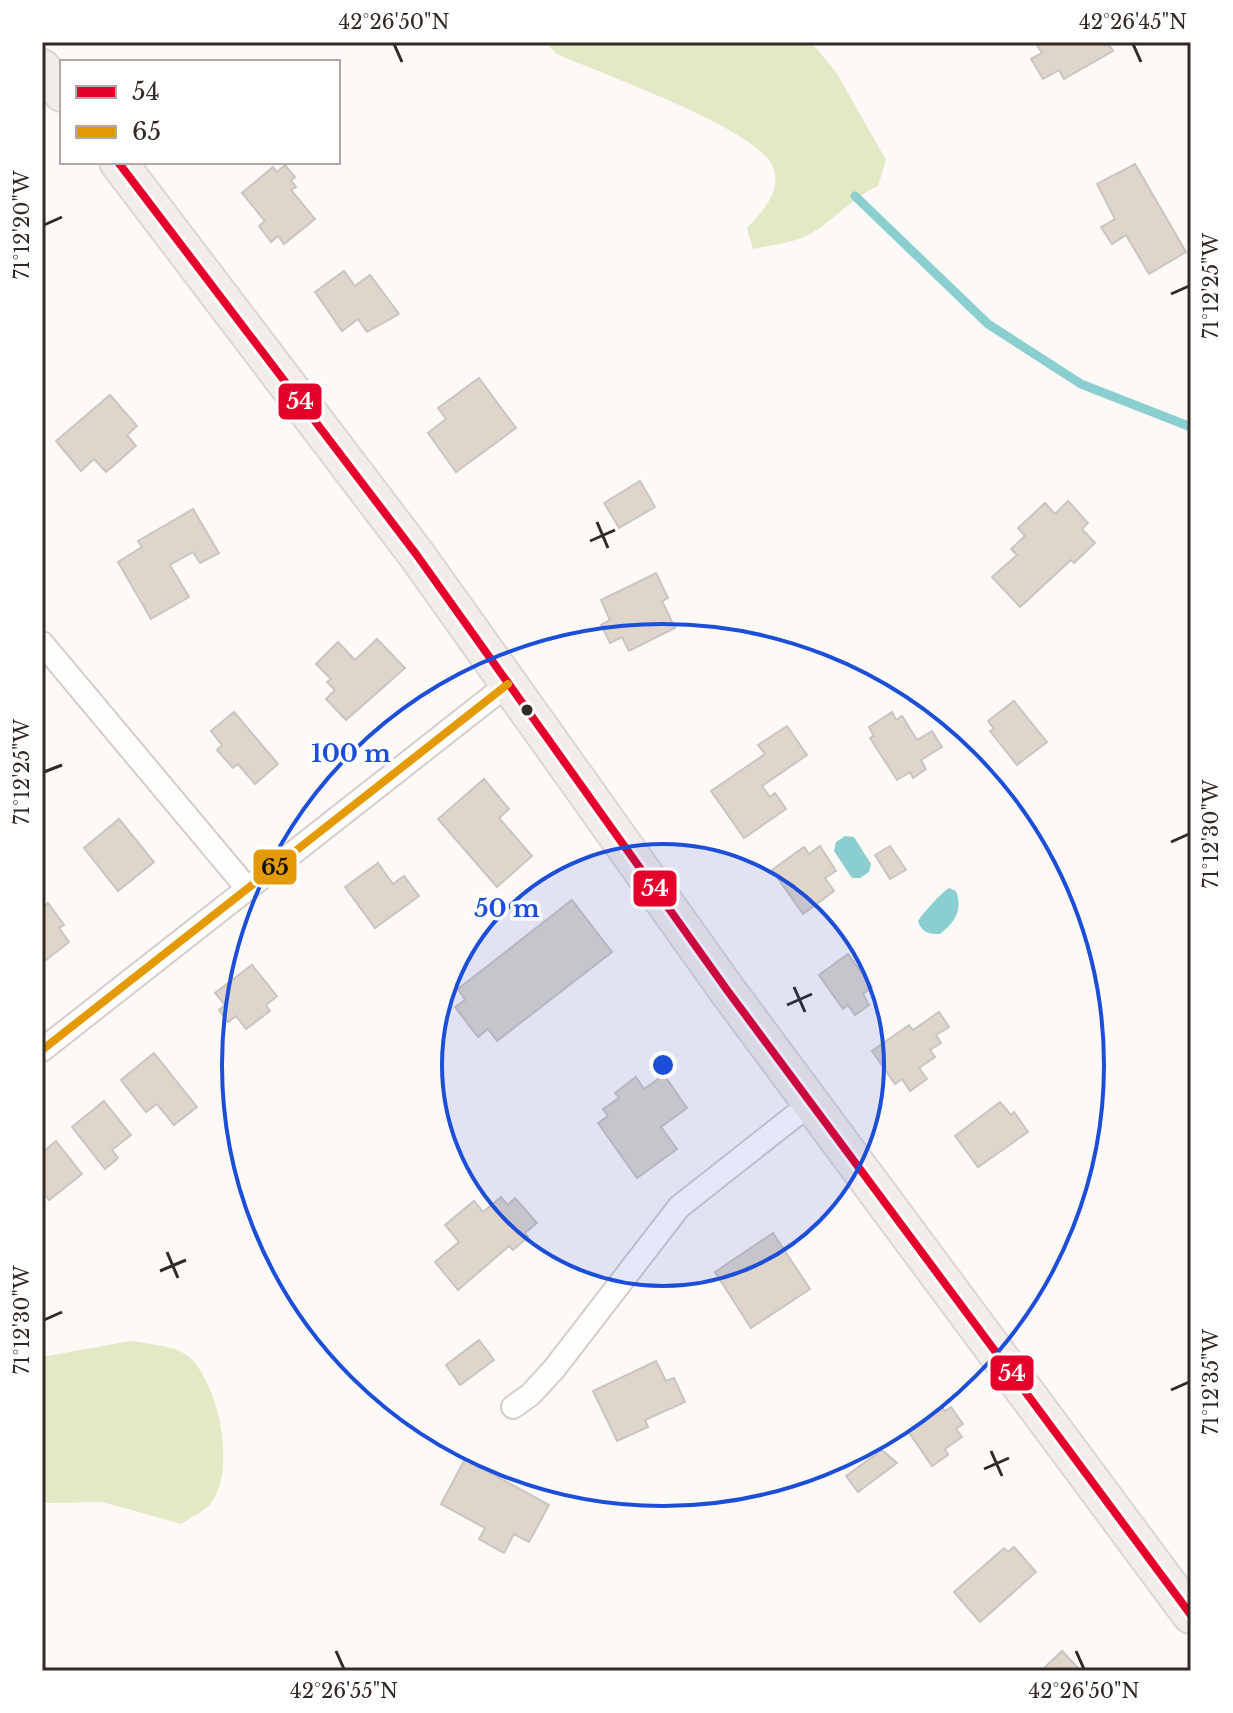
<svg xmlns="http://www.w3.org/2000/svg" width="1233" height="1713" font-family="'Libre Baskerville',serif">
<rect width="100%" height="100%" fill="#fcf9f7"/>
<g fill="#e3e8c5">
<path d="M 545,42 L 811,42 L 836,72 L 886,160 L 878,186 C 851,198 835,220 810,234 C 794,243 771,245 753,249 L 747,228 C 763,211 785,188 771,163 C 749,126 602,74 557,54 Z"/>
<path d="M 130,1341 C 148,1344 175,1345 189,1357 C 219,1383 237,1471 211,1503 C 205,1512 189,1518 181,1524 L 103,1502 L 42,1503 L 42,1357 Z"/>
</g>
<g fill="#8acecf">
<path d="M 845,836 L 854,837 L 871,864 L 869,872 L 860,878 L 852,878 L 834,851 L 836,842 Z"/>
<path d="M 949,888 L 956,891 C 963,910 955,922 940,934 C 929,934 922,933 918,921 C 922,914 942,892 949,888 Z"/>
</g>
<g fill="none" stroke-linecap="round" stroke-linejoin="round">
<path stroke="#8acecf" stroke-width="9" d="M 855,196 L 988,324 L 1081,384 L 1191,427"/>
</g>
<g fill="#e0d5ca" stroke="#c9c5c1" stroke-width="2">
<path d="M 1035,42 L 1107,42 L 1113,51 L 1064,79 L 1059,70 L 1043,79 L 1031,59 L 1042,53 Z"/>
<path d="M 1135,164 L 1186,252 L 1149,274 L 1126,235 L 1112,244 L 1101,227 L 1115,219 L 1097,184 Z"/>
<path d="M 285,165 L 295,177 L 291,180 L 296,187 L 291,190 L 315,219 L 284,244 L 278,236 L 271,242 L 259,226 L 265,221 L 242,193 L 273,167 L 277,172 Z"/>
<path d="M 344,271 L 355,286 L 370,275 L 399,314 L 367,332 L 358,319 L 342,331 L 315,292 Z"/>
<path d="M 479,378 L 516,428 L 456,472 L 428,433 L 446,419 L 438,408 Z"/>
<path d="M 110,395 L 137,426 L 127,435 L 136,446 L 106,472 L 94,459 L 81,471 L 56,441 Z"/>
<path d="M 640,481 L 655,507 L 619,528 L 604,503 Z"/>
<path d="M 1068,501 L 1088,523 L 1082,529 L 1095,543 L 1074,563 L 1071,560 L 1020,607 L 992,577 L 1017,555 L 1011,549 L 1025,536 L 1018,528 L 1045,503 L 1055,514 Z"/>
<path d="M 193,509 L 219,553 L 200,563 L 193,552 L 170,565 L 189,597 L 151,619 L 118,562 L 142,547 L 138,541 Z"/>
<path d="M 656,573 L 668,598 L 662,601 L 675,628 L 629,651 L 622,637 L 610,643 L 601,625 L 610,620 L 601,600 Z"/>
<path d="M 377,639 L 405,668 L 346,720 L 326,699 L 335,690 L 327,682 L 331,679 L 316,664 L 338,642 L 355,660 Z"/>
<path d="M 1014,701 L 1047,742 L 1017,765 L 990,731 L 994,729 L 988,721 Z"/>
<path d="M 234,712 L 278,764 L 255,784 L 238,764 L 233,768 L 217,750 L 222,745 L 211,731 Z"/>
<path d="M 892,712 L 896,720 L 902,716 L 917,740 L 932,731 L 942,747 L 921,760 L 926,769 L 913,778 L 910,772 L 897,780 L 870,738 L 874,736 L 869,727 Z"/>
<path d="M 787,726 L 807,755 L 762,786 L 770,797 L 775,793 L 786,809 L 744,838 L 711,791 L 765,754 L 758,745 Z"/>
<path d="M 484,779 L 509,809 L 499,818 L 532,856 L 497,887 L 438,819 Z"/>
<path d="M 119,819 L 154,862 L 118,891 L 84,848 Z"/>
<path d="M 820,846 L 836,871 L 825,878 L 834,891 L 803,914 L 772,870 L 804,847 L 809,854 Z"/>
<path d="M 890,846 L 906,870 L 890,879 L 875,855 Z"/>
<path d="M 378,863 L 393,884 L 404,876 L 419,896 L 375,928 L 345,887 Z"/>
<path d="M 572,900 L 612,952 L 497,1041 L 488,1029 L 478,1037 L 455,1007 L 465,1000 L 458,989 Z"/>
<path d="M 48,903 L 64,925 L 59,928 L 69,942 L 42,963 L 42,908 Z"/>
<path d="M 848,954 L 872,987 L 863,994 L 869,1005 L 855,1015 L 848,1005 L 843,1009 L 819,975 Z"/>
<path d="M 252,965 L 277,996 L 266,1005 L 270,1011 L 246,1029 L 236,1016 L 228,1022 L 219,1010 L 225,1005 L 215,993 Z"/>
<path d="M 939,1012 L 949,1027 L 936,1035 L 941,1043 L 930,1050 L 935,1057 L 919,1068 L 927,1079 L 910,1091 L 902,1079 L 895,1084 L 872,1051 L 909,1025 L 913,1030 Z"/>
<path d="M 154,1053 L 197,1107 L 174,1125 L 157,1104 L 146,1112 L 121,1080 Z"/>
<path d="M 664,1075 L 687,1108 L 661,1127 L 677,1149 L 637,1178 L 598,1123 L 608,1116 L 603,1109 L 619,1098 L 615,1093 L 636,1077 L 644,1089 Z"/>
<path d="M 104,1101 L 131,1135 L 112,1150 L 118,1158 L 105,1169 L 72,1127 Z"/>
<path d="M 1000,1102 L 1011,1115 L 1014,1112 L 1028,1132 L 978,1167 L 955,1136 Z"/>
<path d="M 56,1141 L 82,1174 L 49,1200 L 42,1191 L 42,1153 Z"/>
<path d="M 501,1197 L 508,1205 L 515,1198 L 537,1223 L 525,1233 L 528,1237 L 513,1250 L 509,1246 L 458,1290 L 435,1262 L 459,1242 L 445,1225 L 474,1201 L 483,1212 Z"/>
<path d="M 773,1233 L 810,1289 L 751,1328 L 715,1272 Z"/>
<path d="M 479,1340 L 494,1360 L 460,1385 L 446,1365 Z"/>
<path d="M 656,1361 L 666,1381 L 674,1378 L 685,1402 L 645,1420 L 648,1427 L 617,1441 L 593,1391 Z"/>
<path d="M 942,1407 L 945,1411 L 951,1407 L 963,1424 L 956,1429 L 962,1437 L 945,1449 L 948,1455 L 932,1466 L 908,1431 Z"/>
<path d="M 882,1450 L 897,1463 L 858,1492 L 846,1476 Z"/>
<path d="M 465,1459 L 549,1505 L 529,1542 L 514,1534 L 504,1553 L 479,1539 L 485,1528 L 441,1504 Z"/>
<path d="M 1014,1547 L 1036,1572 L 980,1622 L 954,1592 L 1004,1548 L 1008,1552 Z"/>
<path d="M 1062,1651 L 1081,1671 L 1041,1671 Z"/>
</g>
<g fill="none" stroke-linecap="round" stroke-linejoin="round">
<defs>
<g id="minor">
<path d="M 42,643 L 247,888"/>
<path d="M 42,1050 L 508,684"/>
<path d="M 513,1407 L 530,1395 L 554,1369 L 679,1207 L 811,1103"/>
</g>
<g id="primary">
<path d="M 42,68 L 62,93"/>
<path d="M 118,162 L 416,554 L 727,990 L 1191,1615"/>
</g>
</defs>
<use href="#minor" stroke="#d3ceca" stroke-width="26"/>
<use href="#primary" stroke="#d9d6d4" stroke-width="40"/>
<use href="#minor" stroke="#fffefe" stroke-width="22"/>
<use href="#primary" stroke="#f3ede9" stroke-width="36"/>
<defs>
<path id="bus-1" d="M 118,162 L 416,554 L 727,990 L 1191,1615"/>
<path id="bus-2" d="M 42,1050 L 508,684"/>
</defs>
<use href="#bus-1" stroke="#fff" stroke-width="14"/>
<use href="#bus-2" stroke="#fff" stroke-width="14"/>
<use href="#bus-1" stroke="#e4002b" stroke-width="8"/>
<use href="#bus-2" stroke="#e39a04" stroke-width="8"/>
</g>
<path fill="none" stroke="#322a24" stroke-width="3" d="M 394,44 L 402,62M 1133,44 L 1141,62M 44,225 L 62,217M 1171,294 L 1189,286M 597,522 L 608,548M 590,541 L 615,530M 44,772 L 62,765M 1171,842 L 1189,834M 794,987 L 805,1012M 787,1005 L 812,994M 167,1252 L 178,1278M 160,1271 L 186,1260M 44,1320 L 62,1312M 1171,1390 L 1189,1382M 991,1451 L 1002,1476M 984,1469 L 1009,1458M 336,1651 L 344,1669M 1076,1651 L 1084,1669"/>
<circle cx="663" cy="1065" r="221" fill="#1d4ed8" fill-opacity=".12"/>
<g fill="none" stroke="#1d4ed8" stroke-width="4">
<circle cx="663" cy="1065" r="221"/>
<circle cx="663" cy="1065" r="441"/>
</g>
<circle fill="#322a24" stroke="#fff" stroke-width="3" cx="527" cy="710" r="7"/>
<circle cx="663" cy="1065" r="12" fill="#1d4ed8" stroke="#fff" stroke-width="4"/>
<g font-size="24" text-anchor="middle" font-weight="bold" fill="#1d4ed8" stroke="#fff" stroke-width="7" stroke-linejoin="round" paint-order="stroke">
<text x="351" y="762">100 m</text>
<text x="507" y="917">50 m</text>
</g>
<g stroke="#fff" stroke-width="3">
<rect x="277" y="382" width="46" height="39" rx="8" fill="#e4002b"/>
<rect x="252" y="848" width="46" height="38" rx="8" fill="#e39a04"/>
<rect x="632" y="869" width="46" height="39" rx="8" fill="#e4002b"/>
<rect x="989" y="1354" width="46" height="38" rx="8" fill="#e4002b"/>
</g>
<g font-size="22" text-anchor="middle" font-weight="bold" fill="#fff">
<text x="300" y="409">54</text>
<text x="655" y="896">54</text>
<text x="1012" y="1381">54</text>
</g>
<g font-size="22" text-anchor="middle" font-weight="bold" fill="#111">
<text x="275" y="875">65</text>
</g>
<rect width="1233" height="1713" fill="none" stroke="#ffffff" stroke-width="88"/>
<rect x="60" y="60" width="280" height="104" fill="#ffffff" stroke="#adaaa7" stroke-width="2"/>
<rect x="76" y="86" width="40" height="12" fill="#e4002b" stroke="#adaaa7" stroke-width="2"/>
<text x="132" y="100" font-size="24" fill="#322a24">54</text>
<rect x="76" y="126" width="40" height="12" fill="#e39a04" stroke="#adaaa7" stroke-width="2"/>
<text x="132" y="140" font-size="24" fill="#322a24">65</text>
<rect x="44" y="44" width="1145" height="1625" fill="none" stroke="#322a24" stroke-width="3"/>
<g font-size="20" text-anchor="middle" fill="#322a24">
<text x="394" y="29">42°26'50"N</text>
<text x="1133" y="29">42°26'45"N</text>
<text transform="translate(22 225) rotate(-90)" y="7">71°12'20"W</text>
<text transform="translate(1211 286) rotate(-90)" y="7">71°12'25"W</text>
<text transform="translate(22 772) rotate(-90)" y="7">71°12'25"W</text>
<text transform="translate(1211 834) rotate(-90)" y="7">71°12'30"W</text>
<text transform="translate(22 1320) rotate(-90)" y="7">71°12'30"W</text>
<text transform="translate(1211 1382) rotate(-90)" y="7">71°12'35"W</text>
<text x="344" y="1698">42°26'55"N</text>
<text x="1084" y="1698">42°26'50"N</text>
</g>
</svg>
